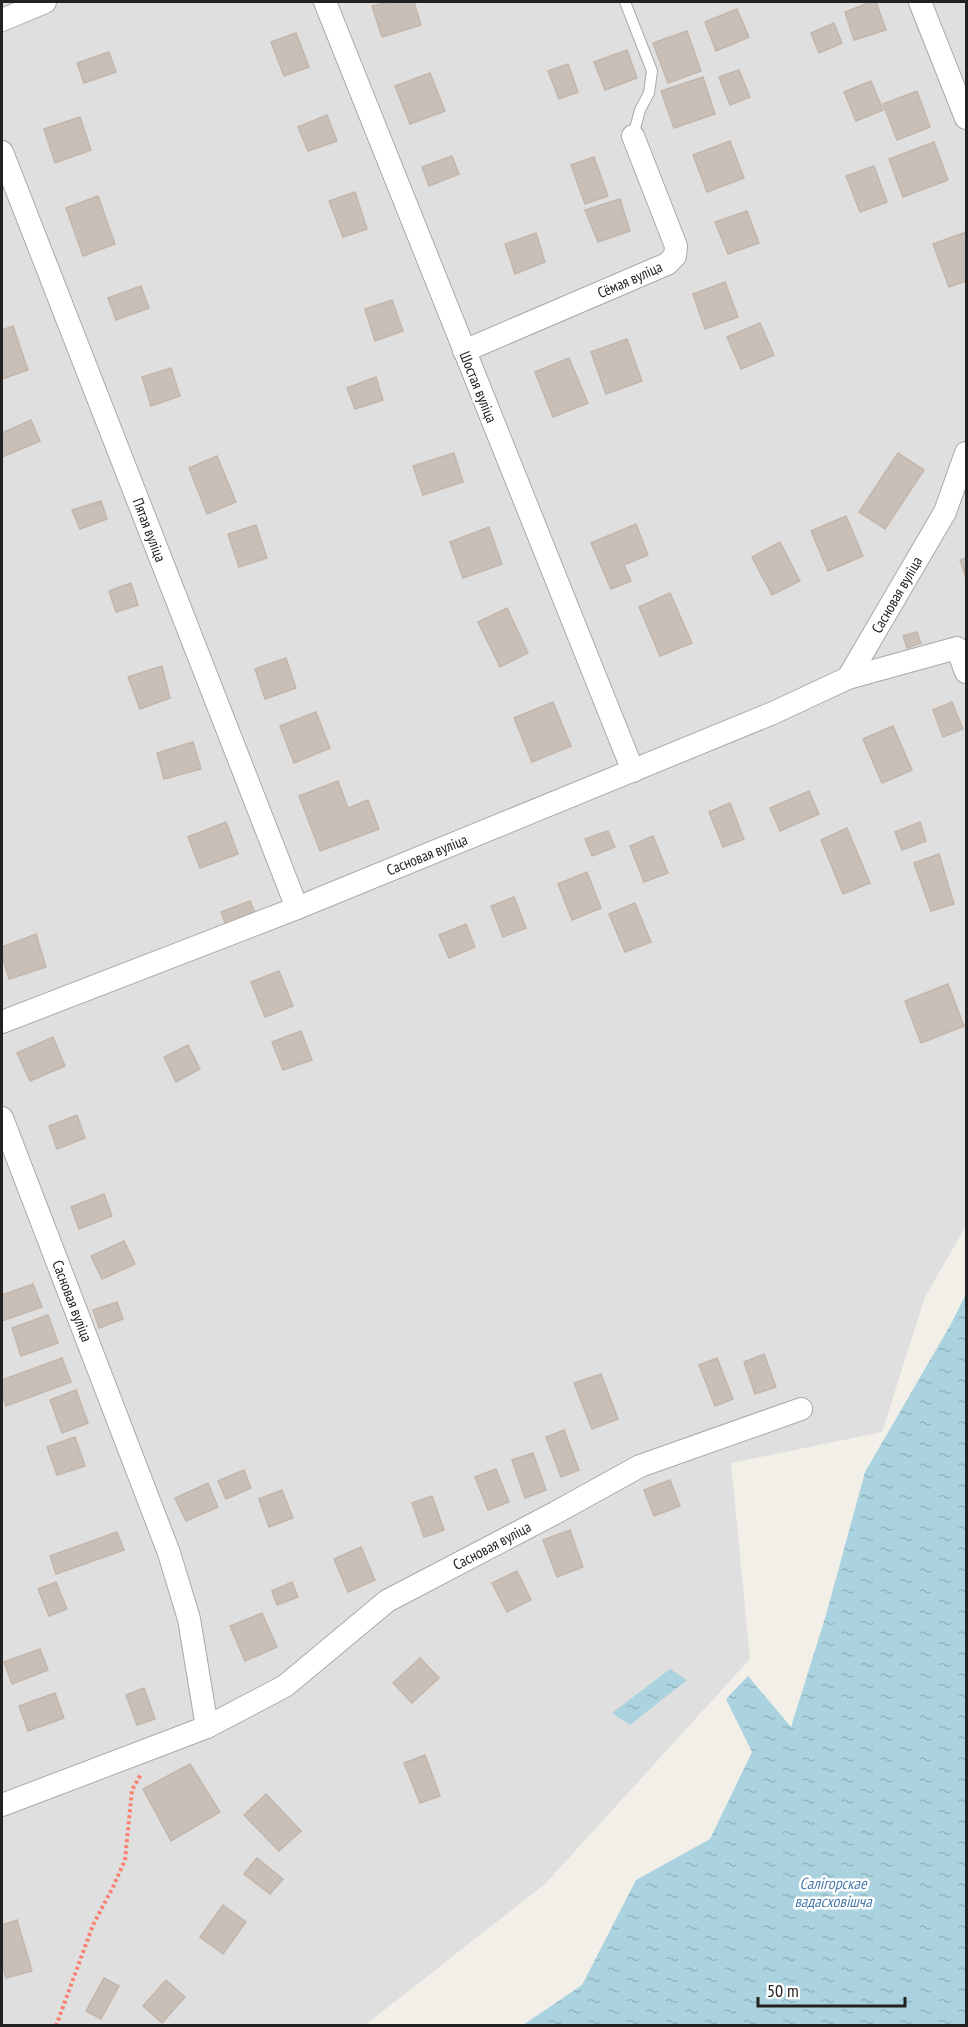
<svg xmlns="http://www.w3.org/2000/svg" width="968" height="2027" font-family="'PT Sans Narrow',sans-serif">
<defs>
<pattern id="water-ripples" width="26" height="14" patternUnits="userSpaceOnUse" patternTransform="scale(1.5)"><rect width="26" height="14" fill="#aad3df"/><path d="M2 4q2-2 4 0t4 0M15 11q2-2 4 0t4 0" fill="none" stroke="#92b5bf"/></pattern>
</defs>
<rect width="100%" height="100%" fill="#f2efe9"/>
<path fill="#e0dfdf" d="M 2,2 L 966,2 L 966,1226 L 925,1297 L 882,1432 L 731,1463 L 750,1659 L 545,1884 L 365,2025 L 2,2026 Z"/>
<g fill="url(#water-ripples)">
<path d="M 966,1294 L 966,2025 L 523,2025 L 582,1985 L 636,1880 L 710,1839 L 752,1752 L 726,1699 L 748,1676 L 791,1727 L 826,1615 L 865,1472 L 951,1324 Z"/>
<path d="M 670,1669 L 687,1680 L 630,1725 L 612,1713 Z"/>
</g>
<g fill="#c7bfb8" stroke="#c4b6ab" stroke-width="1.5">
<path d="M 389,2 L 414,2 L 421,25 L 382,37 L 372,6 Z"/>
<path d="M 871,2 L 876,2 L 886,30 L 854,40 L 845,12 Z"/>
<path d="M 737,9 L 749,37 L 716,51 L 705,22 Z"/>
<path d="M 834,23 L 842,43 L 819,53 L 811,33 Z"/>
<path d="M 687,31 L 701,71 L 668,83 L 653,43 Z"/>
<path d="M 296,33 L 309,67 L 284,76 L 271,42 Z"/>
<path d="M 627,50 L 637,78 L 605,90 L 594,62 Z"/>
<path d="M 109,52 L 116,72 L 84,83 L 77,63 Z"/>
<path d="M 568,64 L 578,92 L 559,99 L 548,71 Z"/>
<path d="M 739,70 L 750,97 L 730,105 L 719,77 Z"/>
<path d="M 430,73 L 445,111 L 410,124 L 395,86 Z"/>
<path d="M 703,77 L 715,114 L 674,128 L 661,91 Z"/>
<path d="M 871,81 L 883,110 L 856,121 L 844,92 Z"/>
<path d="M 917,91 L 930,127 L 897,140 L 883,104 Z"/>
<path d="M 327,115 L 337,141 L 308,151 L 298,127 Z"/>
<path d="M 80,117 L 91,150 L 55,163 L 44,129 Z"/>
<path d="M 730,141 L 744,178 L 707,192 L 693,155 Z"/>
<path d="M 934,142 L 948,180 L 903,197 L 889,159 Z"/>
<path d="M 452,156 L 459,174 L 429,186 L 422,167 Z"/>
<path d="M 594,157 L 608,196 L 585,204 L 571,165 Z"/>
<path d="M 874,166 L 887,202 L 860,212 L 846,176 Z"/>
<path d="M 355,192 L 367,229 L 343,237 L 329,201 Z"/>
<path d="M 98,196 L 115,244 L 83,256 L 66,208 Z"/>
<path d="M 620,199 L 630,231 L 598,242 L 585,210 Z"/>
<path d="M 747,211 L 759,243 L 728,254 L 715,222 Z"/>
<path d="M 966,232 L 966,281 L 949,287 L 933,244 Z"/>
<path d="M 536,233 L 545,262 L 515,274 L 505,244 Z"/>
<path d="M 725,282 L 738,317 L 705,329 L 693,294 Z"/>
<path d="M 141,286 L 149,308 L 116,320 L 108,298 Z"/>
<path d="M 392,300 L 403,331 L 375,341 L 365,309 Z"/>
<path d="M 760,323 L 774,355 L 741,369 L 727,337 Z"/>
<path d="M 13,326 L 28,370 L 2,379 L 2,330 Z"/>
<path d="M 627,339 L 642,381 L 606,394 L 591,352 Z"/>
<path d="M 569,358 L 588,403 L 553,417 L 535,372 Z"/>
<path d="M 171,368 L 180,396 L 151,406 L 142,377 Z"/>
<path d="M 376,377 L 383,400 L 355,409 L 347,388 Z"/>
<path d="M 31,420 L 40,441 L 2,457 L 2,433 Z"/>
<path d="M 454,453 L 463,482 L 423,495 L 413,466 Z"/>
<path d="M 898,453 L 924,470 L 885,529 L 859,512 Z"/>
<path d="M 217,456 L 236,502 L 207,514 L 189,468 Z"/>
<path d="M 101,501 L 107,519 L 80,529 L 72,510 Z"/>
<path d="M 846,516 L 863,556 L 828,571 L 811,531 Z"/>
<path d="M 636,524 L 648,555 L 624,565 L 631,581 L 611,589 L 591,543 Z"/>
<path d="M 256,525 L 267,558 L 239,567 L 228,534 Z"/>
<path d="M 489,527 L 502,564 L 463,578 L 450,542 Z"/>
<path d="M 780,542 L 800,581 L 772,595 L 752,557 Z"/>
<path d="M 966,558 L 966,578 L 960,560 Z"/>
<path d="M 131,583 L 138,605 L 116,612 L 109,591 Z"/>
<path d="M 670,593 L 692,643 L 660,656 L 639,607 Z"/>
<path d="M 507,608 L 528,653 L 500,667 L 478,622 Z"/>
<path d="M 917,632 L 921,643 L 907,648 L 903,636 Z"/>
<path d="M 286,658 L 296,688 L 265,699 L 255,669 Z"/>
<path d="M 162,666 L 170,698 L 140,709 L 128,677 Z"/>
<path d="M 553,702 L 571,746 L 532,762 L 514,718 Z"/>
<path d="M 952,702 L 963,729 L 943,737 L 933,710 Z"/>
<path d="M 316,712 L 330,748 L 294,763 L 280,726 Z"/>
<path d="M 893,726 L 912,770 L 882,783 L 863,739 Z"/>
<path d="M 193,742 L 201,769 L 164,779 L 157,753 Z"/>
<path d="M 338,781 L 348,808 L 368,800 L 379,829 L 320,851 L 299,796 Z"/>
<path d="M 809,791 L 819,814 L 780,831 L 770,808 Z"/>
<path d="M 730,803 L 744,839 L 723,847 L 709,812 Z"/>
<path d="M 226,822 L 238,854 L 200,868 L 188,837 Z"/>
<path d="M 920,822 L 926,841 L 902,850 L 895,832 Z"/>
<path d="M 847,828 L 870,883 L 843,894 L 821,840 Z"/>
<path d="M 608,831 L 615,847 L 592,856 L 585,839 Z"/>
<path d="M 653,836 L 668,873 L 644,882 L 630,846 Z"/>
<path d="M 939,854 L 954,904 L 931,911 L 914,863 Z"/>
<path d="M 587,872 L 601,908 L 572,920 L 558,884 Z"/>
<path d="M 514,897 L 526,928 L 503,937 L 491,906 Z"/>
<path d="M 250,901 L 258,920 L 228,931 L 221,912 Z"/>
<path d="M 635,903 L 651,942 L 625,952 L 609,914 Z"/>
<path d="M 466,924 L 475,947 L 449,958 L 439,935 Z"/>
<path d="M 36,934 L 46,967 L 9,979 L 2,956 L 2,947 Z"/>
<path d="M 279,971 L 293,1006 L 265,1017 L 251,982 Z"/>
<path d="M 948,984 L 964,1026 L 921,1043 L 905,1001 Z"/>
<path d="M 301,1031 L 312,1060 L 283,1070 L 272,1042 Z"/>
<path d="M 53,1037 L 65,1066 L 30,1081 L 17,1053 Z"/>
<path d="M 188,1045 L 200,1069 L 176,1082 L 164,1057 Z"/>
<path d="M 77,1115 L 85,1138 L 57,1149 L 49,1126 Z"/>
<path d="M 104,1194 L 112,1216 L 79,1229 L 71,1207 Z"/>
<path d="M 124,1241 L 135,1264 L 102,1279 L 91,1256 Z"/>
<path d="M 33,1284 L 42,1307 L 2,1321 L 2,1295 Z"/>
<path d="M 117,1302 L 123,1319 L 99,1328 L 93,1310 Z"/>
<path d="M 48,1315 L 58,1343 L 21,1356 L 12,1328 Z"/>
<path d="M 764,1354 L 776,1387 L 755,1394 L 744,1362 Z"/>
<path d="M 62,1358 L 71,1382 L 6,1406 L 2,1394 L 2,1380 Z"/>
<path d="M 717,1358 L 733,1399 L 715,1406 L 699,1365 Z"/>
<path d="M 601,1374 L 618,1419 L 592,1429 L 574,1383 Z"/>
<path d="M 76,1390 L 88,1423 L 62,1433 L 50,1400 Z"/>
<path d="M 564,1430 L 579,1470 L 561,1477 L 546,1437 Z"/>
<path d="M 75,1437 L 85,1466 L 57,1475 L 47,1447 Z"/>
<path d="M 533,1453 L 546,1490 L 525,1498 L 512,1460 Z"/>
<path d="M 496,1469 L 509,1502 L 488,1510 L 475,1477 Z"/>
<path d="M 244,1470 L 251,1488 L 226,1499 L 218,1481 Z"/>
<path d="M 670,1480 L 680,1506 L 654,1516 L 644,1490 Z"/>
<path d="M 208,1483 L 218,1507 L 186,1521 L 175,1498 Z"/>
<path d="M 282,1490 L 293,1518 L 269,1527 L 259,1499 Z"/>
<path d="M 432,1496 L 444,1530 L 424,1537 L 412,1503 Z"/>
<path d="M 570,1530 L 583,1567 L 557,1577 L 543,1540 Z"/>
<path d="M 117,1532 L 124,1550 L 56,1574 L 50,1556 Z"/>
<path d="M 361,1547 L 375,1580 L 348,1592 L 334,1559 Z"/>
<path d="M 517,1571 L 531,1600 L 507,1612 L 492,1583 Z"/>
<path d="M 56,1582 L 67,1609 L 49,1616 L 38,1589 Z"/>
<path d="M 292,1582 L 298,1597 L 277,1605 L 272,1591 Z"/>
<path d="M 262,1613 L 277,1647 L 245,1661 L 230,1626 Z"/>
<path d="M 40,1649 L 48,1670 L 12,1684 L 4,1662 Z"/>
<path d="M 420,1658 L 439,1678 L 412,1703 L 393,1683 Z"/>
<path d="M 144,1688 L 155,1719 L 137,1725 L 126,1695 Z"/>
<path d="M 55,1693 L 64,1718 L 28,1731 L 19,1706 Z"/>
<path d="M 425,1755 L 440,1796 L 420,1803 L 404,1763 Z"/>
<path d="M 190,1764 L 220,1812 L 171,1841 L 143,1789 Z"/>
<path d="M 266,1794 L 301,1831 L 279,1851 L 244,1815 Z"/>
<path d="M 257,1858 L 283,1879 L 270,1894 L 244,1874 Z"/>
<path d="M 223,1905 L 246,1922 L 223,1954 L 200,1937 Z"/>
<path d="M 17,1920 L 32,1971 L 6,1978 L 2,1963 L 2,1925 Z"/>
<path d="M 104,1978 L 119,1986 L 101,2019 L 86,2011 Z"/>
<path d="M 166,1980 L 185,1997 L 162,2023 L 143,2006 Z"/>
</g>
<g fill="none" stroke-linecap="round" stroke-linejoin="round">
<defs>
<path id="service" d="M 625,2 L 652,71 L 649,93 L 640,110 L 633,136"/>
<g id="minor">
<path d="M 325,2 L 633,771"/>
<path d="M 920,2 L 966,118"/>
<path d="M 2,20 L 45,2"/>
<path d="M 2,152 L 297,908"/>
<path d="M 464,351 L 667,264 L 675,256 L 676,246 L 633,136"/>
<path d="M 848,678 L 945,512 L 966,453"/>
<path d="M 2,1022 L 297,908 L 773,713 L 848,678 L 957,648 L 966,672"/>
<path d="M 2,1118 L 169,1553 L 189,1619 L 207,1727"/>
<path d="M 2,1805 L 207,1727 L 285,1686 L 387,1601 L 555,1513 L 640,1466 L 801,1409"/>
</g>
</defs>
<use href="#service" stroke="#a9a9a9" stroke-width="12"/>
<use href="#minor" stroke="#a9a9a9" stroke-width="24"/>
<path stroke="#fa8072" stroke-width="4" stroke-dasharray="3 3" stroke-linecap="butt" d="M 56,2026 L 93,1925 L 114,1885 L 125,1860 L 132,1790 L 141,1774"/>
<use href="#service" stroke="#fff" stroke-width="10"/>
<use href="#minor" stroke="#fff" stroke-width="22"/>
</g>
<g text-anchor="middle" stroke-width="5" stroke-linejoin="round" paint-order="stroke">
<g font-size="15" fill="#222" stroke="#fff">
<text transform="translate(630 280) rotate(-24)" y="5">Сёмая вуліца</text>
<text transform="translate(478 387) rotate(68)" y="5">Шостая вуліца</text>
<text transform="translate(149 530) rotate(69)" y="5">Пятая вуліца</text>
<text transform="translate(897 595) rotate(-60)" y="5">Сасновая вуліца</text>
<text transform="translate(427 855) rotate(-22)" y="5">Сасновая вуліца</text>
<text transform="translate(72 1301) rotate(69)" y="5">Сасновая вуліца</text>
<text transform="translate(492 1546) rotate(-28)" y="5">Сасновая вуліца</text>
</g>
<g font-size="16" font-style="italic" fill="#4a7aab" stroke="#fff">
<text x="833" y="1889">Салігорскае<tspan x="833" dy="18">вадасховішча</tspan></text>
</g>
</g>
<rect width="968" height="2027" fill="none" stroke="#222222" stroke-width="6"/>
<path d="M758 1997v9h147v-9" fill="none" stroke="#222222" stroke-width="3"/>
<text x="767" y="1997" font-size="18" fill="#222222" stroke="#ffffff" stroke-width="4.5" paint-order="stroke">50 m</text>
</svg>
